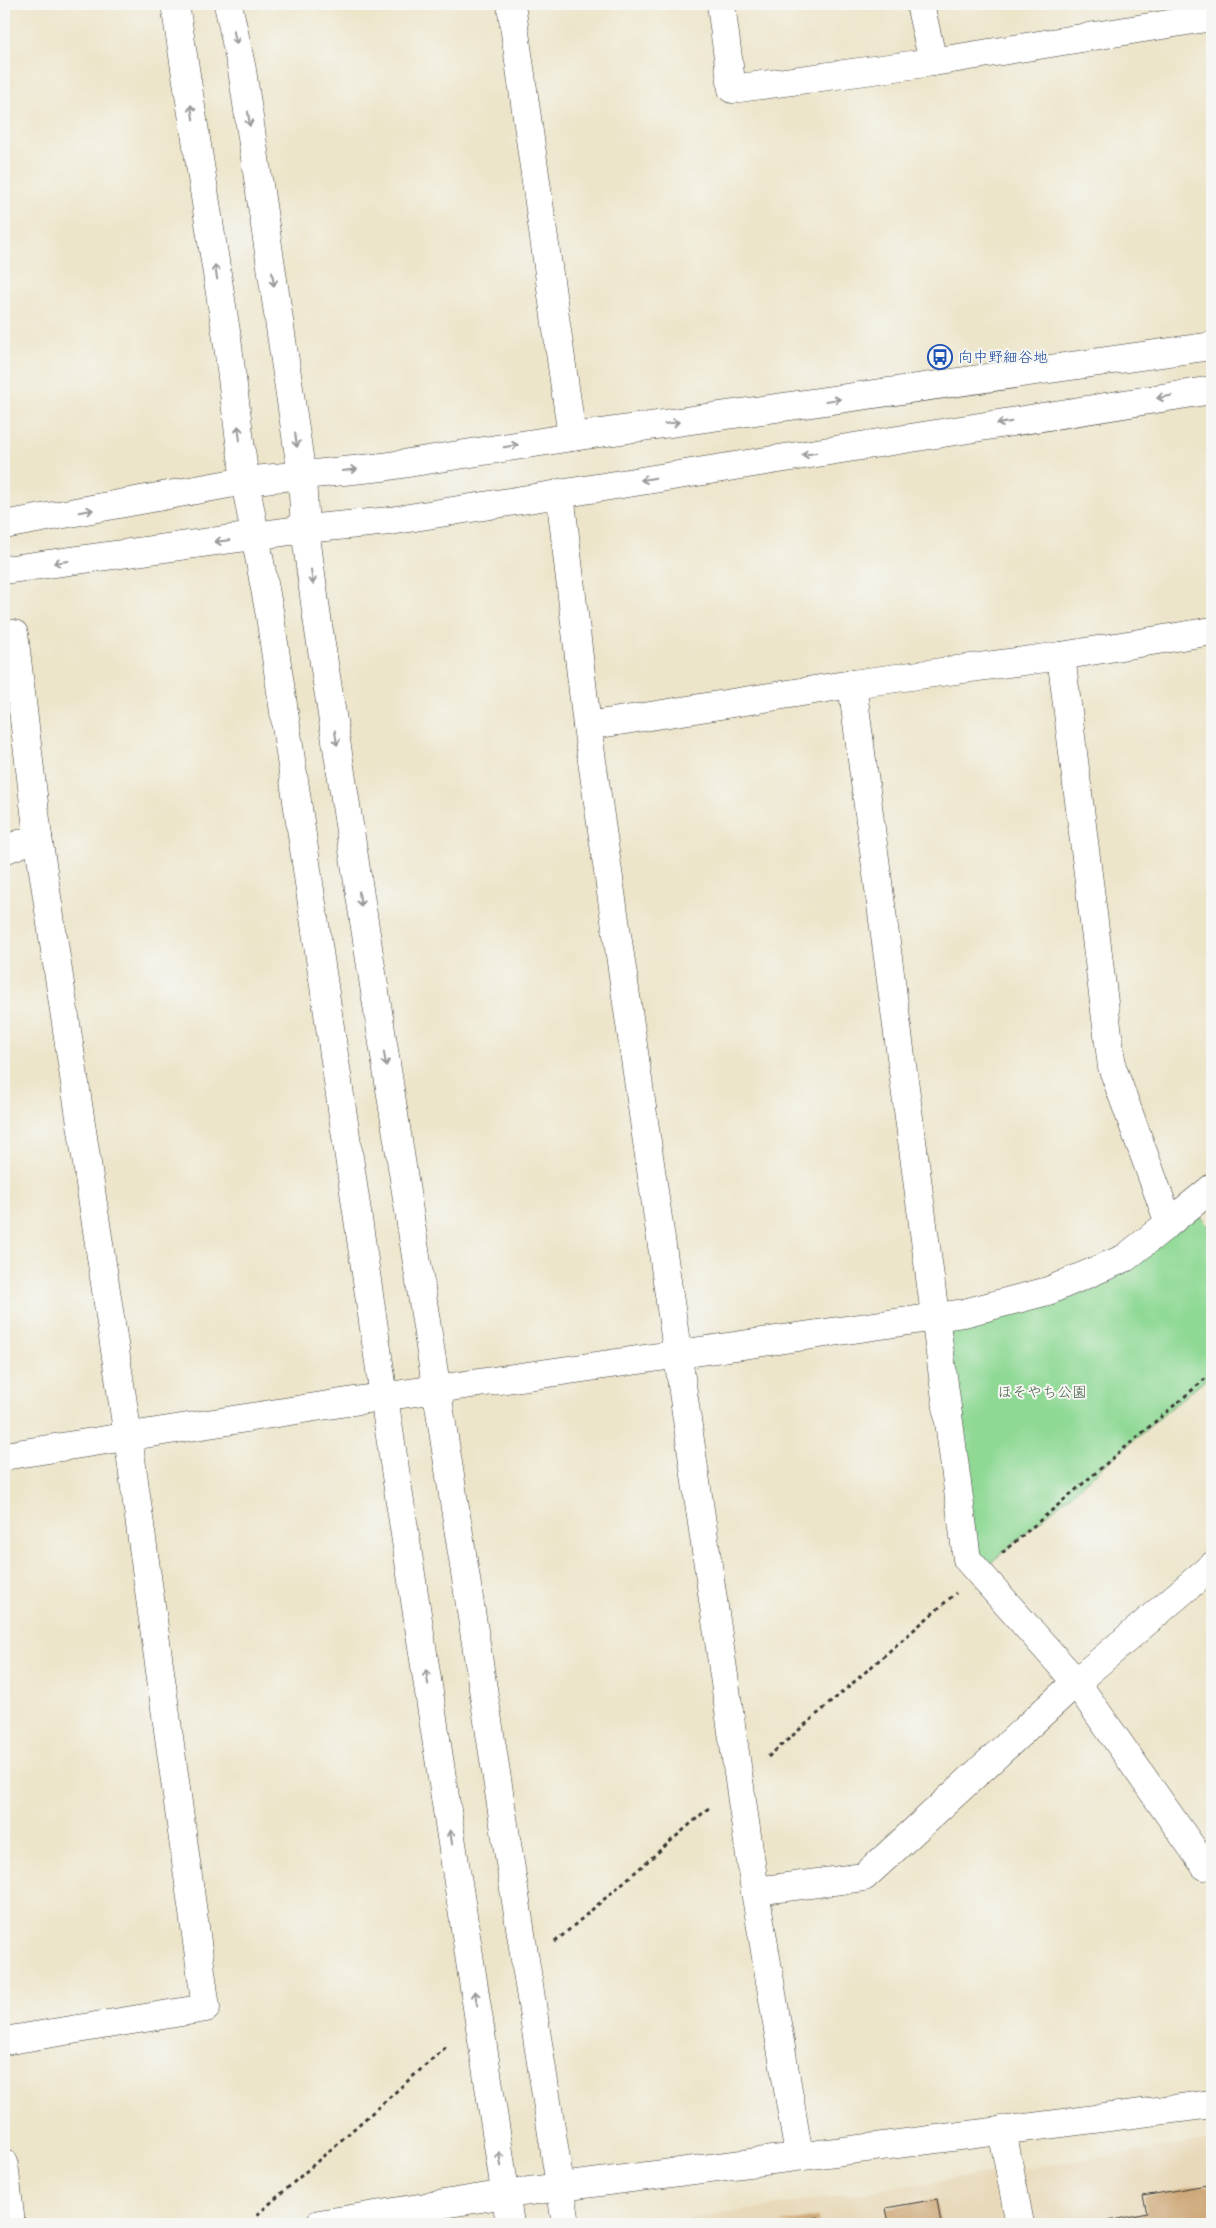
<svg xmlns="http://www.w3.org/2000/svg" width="1216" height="2228" font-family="'Balsamiq Sans','Klee One',sans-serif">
<rect width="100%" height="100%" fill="#f6f6f2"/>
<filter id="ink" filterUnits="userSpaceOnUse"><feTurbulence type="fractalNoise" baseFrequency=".02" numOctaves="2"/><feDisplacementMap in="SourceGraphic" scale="10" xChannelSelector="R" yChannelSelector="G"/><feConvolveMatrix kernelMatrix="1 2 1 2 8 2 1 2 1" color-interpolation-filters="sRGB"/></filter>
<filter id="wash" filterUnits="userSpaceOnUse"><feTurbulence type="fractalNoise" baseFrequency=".0096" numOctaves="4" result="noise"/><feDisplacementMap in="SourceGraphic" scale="20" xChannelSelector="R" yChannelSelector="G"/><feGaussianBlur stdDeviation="1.12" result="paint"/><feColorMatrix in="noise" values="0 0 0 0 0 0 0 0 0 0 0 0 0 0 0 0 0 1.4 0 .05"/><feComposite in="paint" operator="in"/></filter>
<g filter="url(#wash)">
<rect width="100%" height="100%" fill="#ede5ca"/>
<path fill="#e8d9ba" d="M 1212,2140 L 1212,2224 L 654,2224 Z"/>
<path fill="#8fd995" stroke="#567a58" d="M 1192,1205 L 1212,1231 L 1212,1373 L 979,1573 L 934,1317 L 1048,1291 Z"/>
<g id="blocks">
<g fill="#cea979">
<path d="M 1212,2184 L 1212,2224 L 1093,2224 L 1147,2213 L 1143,2196 Z"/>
<path d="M 937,2199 L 941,2224 L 889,2224 L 886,2208 Z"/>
<path d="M 818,2217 L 819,2224 L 781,2224 L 781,2223 Z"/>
</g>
</g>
</g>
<g filter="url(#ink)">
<use href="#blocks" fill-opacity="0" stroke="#3b3a36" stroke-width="1"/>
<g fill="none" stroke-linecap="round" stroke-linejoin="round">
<defs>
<g id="minor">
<path d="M 175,4 L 227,338 L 245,481 L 270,616 L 384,1397 L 510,2224"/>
<path d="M 228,4 L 242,70 L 302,476 L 305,529 L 317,618 L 566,2224"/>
<path d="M 511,4 L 572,437"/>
<path d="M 721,4 L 732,89 L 933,62"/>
<path d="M 920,4 L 933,62 L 1212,17"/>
<path d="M 560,493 L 587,726 L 755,1891 L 799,2156"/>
<path d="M 4,525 L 245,481 L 383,467 L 572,437 L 1212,346"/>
<path d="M 4,570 L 305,529 L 390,521 L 1212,390"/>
<path d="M 852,684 L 967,1559 L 1076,1682 L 1205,1866 L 1212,1861"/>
<path d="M 587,726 L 852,684 L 1061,656 L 1212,631"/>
<path d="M 4,850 L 38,837 L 14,634"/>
<path d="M 1169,1223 L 1212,1188"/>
<path d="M 4,1456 L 354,1401 L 964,1313 L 1048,1291 L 1125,1258 L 1169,1223 L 1112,1067 L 1061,656"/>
<path d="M 755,1891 L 864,1877 L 1076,1682 L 1212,1566"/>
<path d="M 4,2041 L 206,2008 L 128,1437 L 38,837"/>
<path d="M 1002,2130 L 1020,2224"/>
<path d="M 4,2163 L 11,2224"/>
<path d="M 319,2224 L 506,2194 L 1212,2104"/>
</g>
</defs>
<use href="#minor" stroke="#3b3a36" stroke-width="29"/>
<g stroke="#3b3a36" stroke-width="3" stroke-dasharray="4 4" stroke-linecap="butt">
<path d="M 1002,1553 L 1212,1373"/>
<path d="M 768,1757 L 956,1593"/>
<path d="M 555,1942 L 711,1806"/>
<path d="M 257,2215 L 446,2047"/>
</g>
<use href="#minor" stroke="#fff" stroke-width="28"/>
</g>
<defs><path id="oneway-shaft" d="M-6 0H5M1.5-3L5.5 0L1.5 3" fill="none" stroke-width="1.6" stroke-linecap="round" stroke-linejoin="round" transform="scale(1.25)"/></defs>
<g stroke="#999">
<use href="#oneway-shaft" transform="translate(235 37) rotate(78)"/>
<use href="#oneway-shaft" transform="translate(192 112) rotate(-99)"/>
<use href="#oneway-shaft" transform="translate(249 119) rotate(82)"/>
<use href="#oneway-shaft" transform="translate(216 272) rotate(-99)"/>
<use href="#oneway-shaft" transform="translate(273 279) rotate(82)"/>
<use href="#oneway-shaft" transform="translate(1164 397) rotate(171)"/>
<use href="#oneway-shaft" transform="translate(833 400) rotate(-8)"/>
<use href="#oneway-shaft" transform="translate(672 423) rotate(-8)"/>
<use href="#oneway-shaft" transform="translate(1004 423) rotate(171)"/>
<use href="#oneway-shaft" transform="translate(239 433) rotate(-97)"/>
<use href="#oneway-shaft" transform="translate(296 440) rotate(82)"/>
<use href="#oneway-shaft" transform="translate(511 446) rotate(-9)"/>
<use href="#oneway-shaft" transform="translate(809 454) rotate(171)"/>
<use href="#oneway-shaft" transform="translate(350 470) rotate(-7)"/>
<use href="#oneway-shaft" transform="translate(648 479) rotate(171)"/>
<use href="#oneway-shaft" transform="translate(86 511) rotate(-10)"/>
<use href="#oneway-shaft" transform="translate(222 541) rotate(174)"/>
<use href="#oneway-shaft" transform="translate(61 562) rotate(172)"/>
<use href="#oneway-shaft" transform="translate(312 577) rotate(82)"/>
<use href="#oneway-shaft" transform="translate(336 738) rotate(81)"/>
<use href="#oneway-shaft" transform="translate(360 899) rotate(81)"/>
<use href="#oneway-shaft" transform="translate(385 1059) rotate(81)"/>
<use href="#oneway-shaft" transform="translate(427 1677) rotate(-99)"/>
<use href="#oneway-shaft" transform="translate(451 1837) rotate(-99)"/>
<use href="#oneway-shaft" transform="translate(476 1998) rotate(-99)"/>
<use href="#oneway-shaft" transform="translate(500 2159) rotate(-99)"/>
</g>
</g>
<defs>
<symbol id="bus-ring" viewBox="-11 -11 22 22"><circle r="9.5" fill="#f6f6f2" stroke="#1a4fb4" stroke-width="1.5"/><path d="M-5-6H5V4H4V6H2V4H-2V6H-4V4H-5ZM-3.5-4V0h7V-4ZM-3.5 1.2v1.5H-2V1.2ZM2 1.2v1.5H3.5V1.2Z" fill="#1a4fb4"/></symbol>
</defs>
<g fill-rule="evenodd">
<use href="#bus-ring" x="926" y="343" width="28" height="28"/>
</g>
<g text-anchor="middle" stroke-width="4" stroke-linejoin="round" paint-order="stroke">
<g font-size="15" fill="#164399" stroke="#f6f6f2" text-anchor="start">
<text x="958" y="362">向中野細谷地</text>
</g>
<g font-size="15" fill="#445e46" stroke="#f6f6f2">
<text x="1042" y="1397">ほそやち公園</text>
</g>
</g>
<rect width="1216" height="2228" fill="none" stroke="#f6f6f2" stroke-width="20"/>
</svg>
